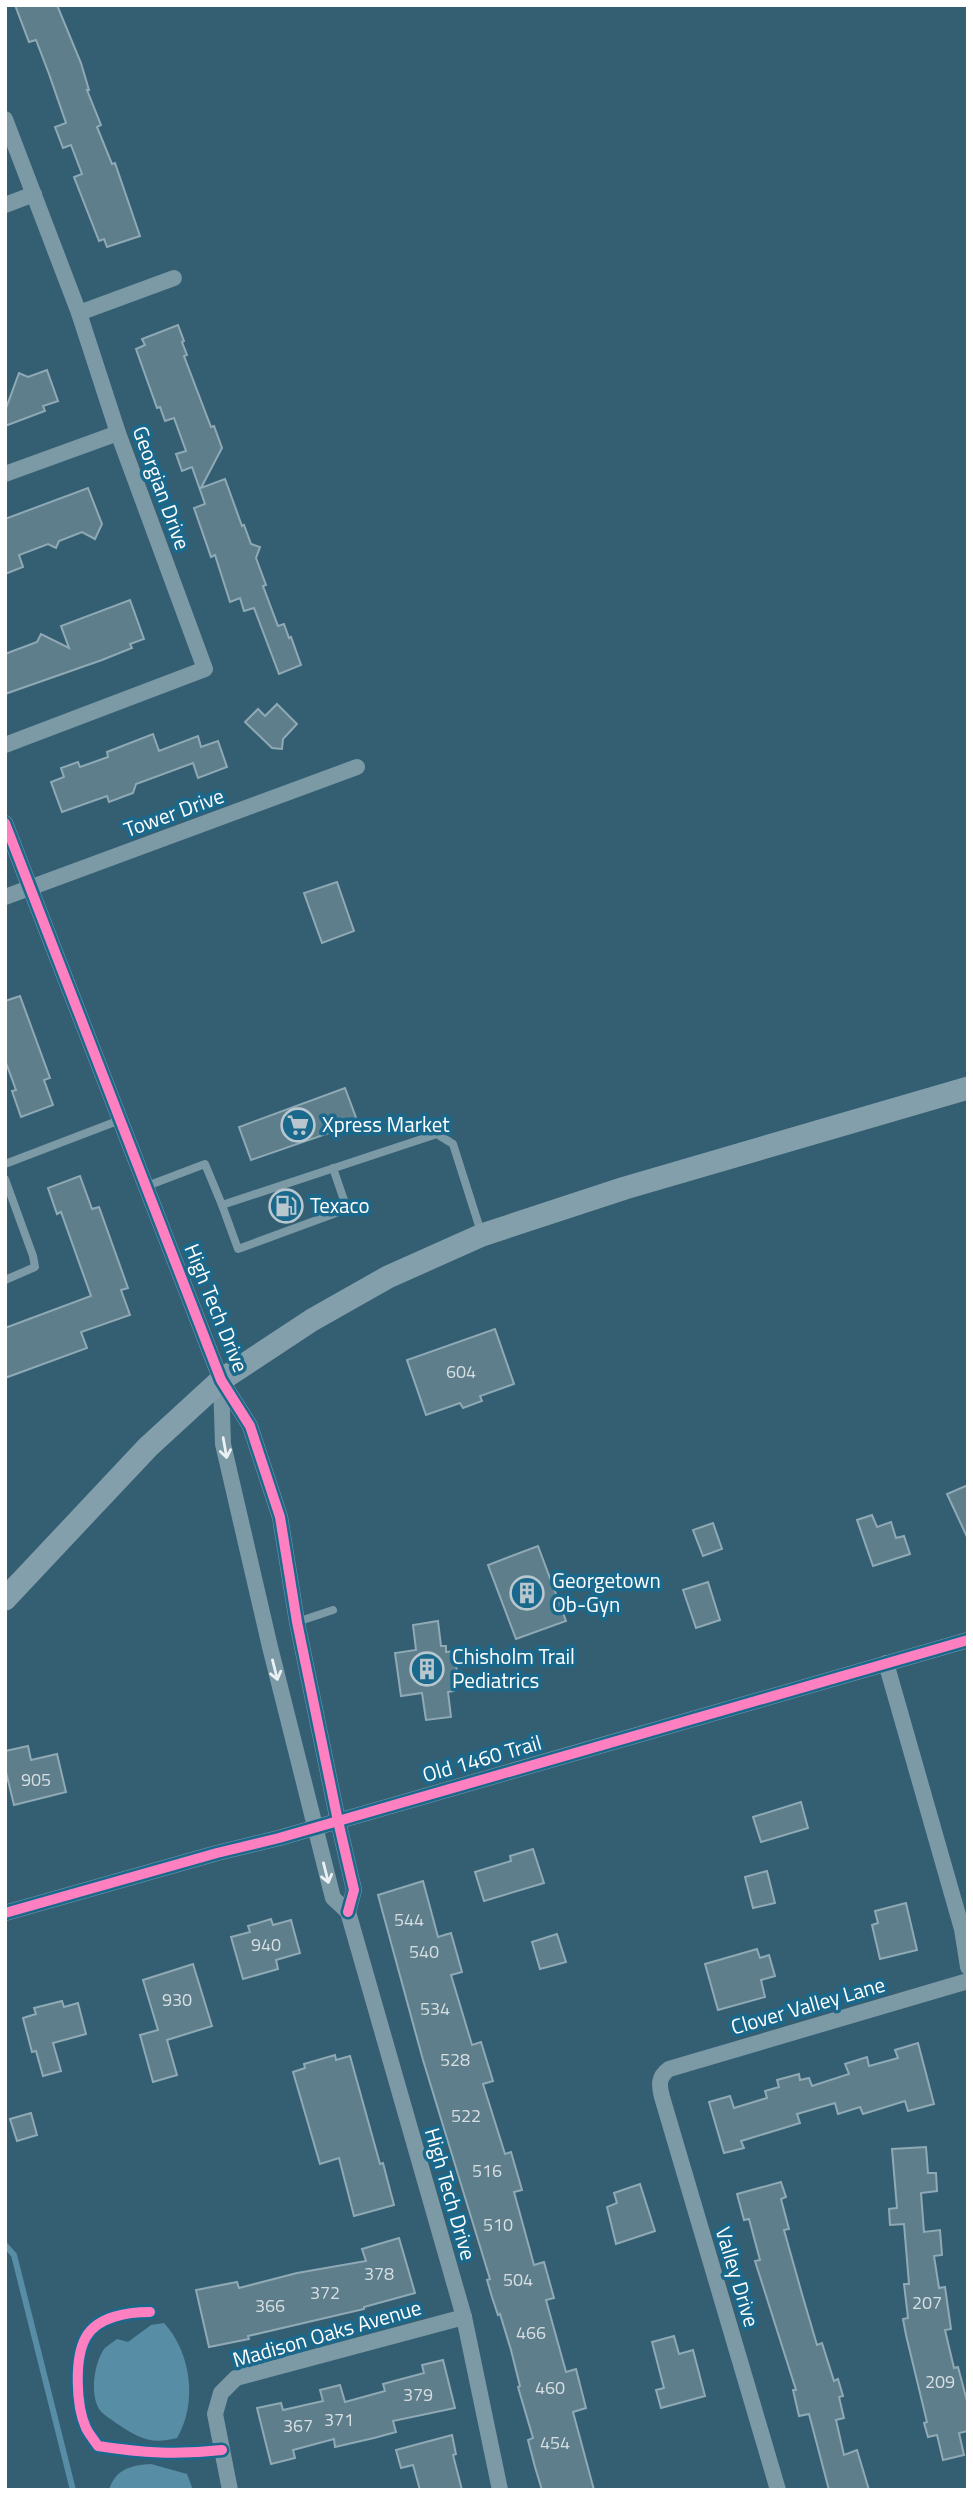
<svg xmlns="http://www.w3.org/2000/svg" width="973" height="2495" font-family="'Titillium Web',sans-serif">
<rect width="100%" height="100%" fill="#345f72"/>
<g fill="#578da5">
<path d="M 164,2323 C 191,2352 198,2403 177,2438 C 150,2445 139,2438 116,2423 C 111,2419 102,2414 99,2409 C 90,2393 94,2364 104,2349 C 107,2346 113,2342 117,2339 L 128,2342 L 151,2325 Z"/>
<path d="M 151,2464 L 187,2474 L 193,2490 L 109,2490 C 115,2469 132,2465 151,2464 Z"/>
</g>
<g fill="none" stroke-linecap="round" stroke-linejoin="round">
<path stroke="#578da5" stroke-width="6" d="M 5,2245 L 14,2255 L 73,2490"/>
</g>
<g fill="#5e7e8c" stroke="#8fa9b5" stroke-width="2">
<path d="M 15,5 L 57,5 L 81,63 L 89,90 L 87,90 L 101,125 L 97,127 L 112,164 L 115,163 L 140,236 L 107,247 L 104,239 L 99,241 L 74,177 L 82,174 L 71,145 L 63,148 L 55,127 L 66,123 L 49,74 L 36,40 L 29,42 Z"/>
<path d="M 178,325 L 184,341 L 182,342 L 187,355 L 184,356 L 211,427 L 214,426 L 222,448 L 201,488 L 225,479 L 242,526 L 244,525 L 251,544 L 260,547 L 256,558 L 266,585 L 263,586 L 278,626 L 284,624 L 289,638 L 291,637 L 301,665 L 279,674 L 254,608 L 244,611 L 240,598 L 230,602 L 215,555 L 211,557 L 194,508 L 205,504 L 192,467 L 182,471 L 176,454 L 186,451 L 174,418 L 165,421 L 160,407 L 157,408 L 136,349 L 145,345 L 142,339 Z"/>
<path d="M 47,370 L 58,401 L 43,406 L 45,411 L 5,426 L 5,411 L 19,373 L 28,377 Z"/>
<path d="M 88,488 L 102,524 L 95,539 L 82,532 L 59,541 L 56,548 L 48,544 L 19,555 L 23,567 L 5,574 L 5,519 Z"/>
<path d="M 130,600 L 144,639 L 130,644 L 132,648 L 102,660 L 5,694 L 5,654 L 37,642 L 41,634 L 69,648 L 61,626 Z"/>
<path d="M 277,704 L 297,724 L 283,739 L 282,749 L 272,748 L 245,722 L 258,709 L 265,716 Z"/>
<path d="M 153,734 L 159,751 L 198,736 L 201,747 L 218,741 L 227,767 L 198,778 L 193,763 L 136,784 L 133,793 L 109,802 L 107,796 L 62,812 L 51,782 L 64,777 L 61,768 L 78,762 L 80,767 L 108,757 L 107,752 Z"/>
<path d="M 337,882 L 354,931 L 322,943 L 304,893 Z"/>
<path d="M 20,996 L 50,1078 L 44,1080 L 53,1105 L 21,1117 L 12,1091 L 16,1090 L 5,1060 L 5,1001 Z"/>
<path d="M 345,1088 L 358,1123 L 251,1160 L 239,1127 Z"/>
<path d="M 80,1176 L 92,1209 L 99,1207 L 128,1288 L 121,1290 L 130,1315 L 81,1332 L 87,1348 L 5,1378 L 5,1328 L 91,1296 L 61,1212 L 57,1214 L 48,1188 Z"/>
<path d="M 495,1329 L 514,1384 L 480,1396 L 482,1401 L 463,1408 L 460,1403 L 426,1415 L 407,1360 Z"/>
<path d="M 968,1485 L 968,1539 L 947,1494 Z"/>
<path d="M 872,1515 L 877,1527 L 891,1522 L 896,1538 L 904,1536 L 910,1554 L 873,1566 L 857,1520 Z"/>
<path d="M 713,1523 L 722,1549 L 703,1556 L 693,1530 Z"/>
<path d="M 538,1546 L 566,1621 L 516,1639 L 488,1565 Z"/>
<path d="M 708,1582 L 720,1620 L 696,1628 L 683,1590 Z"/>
<path d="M 438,1621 L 441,1646 L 446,1646 L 446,1652 L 454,1651 L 459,1685 L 453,1685 L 454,1691 L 448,1692 L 451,1717 L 426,1720 L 422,1693 L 401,1696 L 395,1653 L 416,1650 L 413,1625 Z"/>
<path d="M 28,1746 L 31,1760 L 57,1754 L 66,1792 L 14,1805 L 5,1768 L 5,1751 Z"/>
<path d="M 801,1802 L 808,1828 L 761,1842 L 753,1817 Z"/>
<path d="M 533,1849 L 544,1883 L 484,1901 L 475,1872 L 511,1861 L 510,1856 Z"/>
<path d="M 767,1871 L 775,1903 L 753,1908 L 745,1877 Z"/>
<path d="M 423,1881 L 438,1937 L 451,1933 L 462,1972 L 451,1975 L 472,2045 L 481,2042 L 493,2081 L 483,2084 L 505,2154 L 511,2152 L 522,2190 L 514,2192 L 534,2265 L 544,2262 L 554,2298 L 546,2300 L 566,2372 L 576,2369 L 586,2408 L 573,2412 L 594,2490 L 542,2490 L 535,2467 L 528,2440 L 533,2438 L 518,2387 L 520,2386 L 511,2350 L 500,2314 L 498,2315 L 492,2297 L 487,2280 L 490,2279 L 423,2060 L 378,1895 Z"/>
<path d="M 906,1903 L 917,1950 L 880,1959 L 872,1925 L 878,1923 L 875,1911 Z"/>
<path d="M 271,1919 L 273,1925 L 291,1920 L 300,1953 L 276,1960 L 278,1969 L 243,1979 L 231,1937 L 250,1932 L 248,1926 Z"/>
<path d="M 557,1934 L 566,1962 L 540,1969 L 532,1942 Z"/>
<path d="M 757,1949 L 760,1958 L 769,1955 L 775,1976 L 761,1980 L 765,1997 L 718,2010 L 705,1964 Z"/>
<path d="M 193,1964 L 212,2026 L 167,2040 L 177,2075 L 153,2082 L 140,2035 L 158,2030 L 143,1980 Z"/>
<path d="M 62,2001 L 64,2007 L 78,2003 L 86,2034 L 53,2043 L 61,2071 L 43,2076 L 36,2051 L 32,2052 L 23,2018 L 36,2014 L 34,2008 Z"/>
<path d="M 918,2043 L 934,2104 L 908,2111 L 905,2101 L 863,2114 L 860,2107 L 838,2114 L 835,2103 L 797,2114 L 800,2123 L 741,2141 L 744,2148 L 724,2153 L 709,2102 L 730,2096 L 734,2108 L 767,2098 L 765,2091 L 779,2087 L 777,2080 L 799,2074 L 800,2080 L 809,2078 L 812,2086 L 849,2074 L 845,2064 L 867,2057 L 869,2066 L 898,2058 L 895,2050 Z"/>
<path d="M 335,2055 L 336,2060 L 350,2056 L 380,2164 L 383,2163 L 394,2205 L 354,2216 L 339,2158 L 320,2164 L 293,2072 L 305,2068 L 304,2064 Z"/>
<path d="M 31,2113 L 37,2135 L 17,2141 L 10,2119 Z"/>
<path d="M 926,2147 L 928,2173 L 936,2173 L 937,2191 L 921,2193 L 924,2232 L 940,2230 L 942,2255 L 934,2256 L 939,2288 L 945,2287 L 951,2329 L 945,2330 L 954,2368 L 958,2367 L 968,2405 L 968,2431 L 959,2433 L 964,2455 L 943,2460 L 937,2435 L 928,2437 L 924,2423 L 927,2422 L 906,2335 L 903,2319 L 908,2318 L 904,2284 L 909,2284 L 904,2224 L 890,2225 L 889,2209 L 897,2208 L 892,2149 Z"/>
<path d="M 781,2182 L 786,2197 L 781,2199 L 789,2229 L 784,2230 L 802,2294 L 817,2345 L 822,2343 L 834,2381 L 838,2379 L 843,2396 L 839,2397 L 844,2418 L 836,2420 L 844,2455 L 857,2450 L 869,2490 L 829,2490 L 809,2414 L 799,2416 L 793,2390 L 796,2390 L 755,2261 L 760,2260 L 749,2219 L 744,2220 L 737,2194 Z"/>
<path d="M 640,2184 L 655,2231 L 616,2244 L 607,2207 L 617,2203 L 614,2193 Z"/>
<path d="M 399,2238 L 415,2293 L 364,2307 L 364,2309 L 248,2336 L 249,2339 L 209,2347 L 196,2290 L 237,2282 L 239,2288 L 297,2273 L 366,2261 L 362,2249 Z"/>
<path d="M 674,2336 L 679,2354 L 693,2350 L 705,2396 L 661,2408 L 656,2390 L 664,2388 L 652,2342 Z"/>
<path d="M 443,2360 L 455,2408 L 393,2421 L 396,2432 L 374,2438 L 335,2447 L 334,2439 L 293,2450 L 295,2458 L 271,2464 L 257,2408 L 281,2403 L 283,2410 L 323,2401 L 320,2390 L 340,2385 L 345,2402 L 385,2391 L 383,2384 L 424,2373 L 422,2365 Z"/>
<path d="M 452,2435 L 456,2454 L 453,2455 L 462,2490 L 420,2490 L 413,2465 L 401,2468 L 396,2450 Z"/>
</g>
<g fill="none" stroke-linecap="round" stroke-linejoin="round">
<g stroke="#7b9aa6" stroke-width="8">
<path d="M 5,1164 L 120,1120"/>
<path d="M 5,1179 L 33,1256 L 35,1267 L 5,1280"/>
<path d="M 147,1186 L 205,1164 L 222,1205 L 437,1134 L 453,1144 L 481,1232"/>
<path d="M 222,1205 L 238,1249 L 347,1209 L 333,1168"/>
<path d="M 297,1622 L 333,1610"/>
</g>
<g stroke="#7b9aa6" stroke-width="16">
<path d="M 5,119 L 79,313 L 118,433 L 205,669 L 5,745"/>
<path d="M 5,205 L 34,194"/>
<path d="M 79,313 L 174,278"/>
<path d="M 5,474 L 118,433"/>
<path d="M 5,823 L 221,1380 L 250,1426 L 280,1517 L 297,1622 L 338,1821 L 354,1890 L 348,1912"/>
<path d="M 5,897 L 357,767"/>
<path d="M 221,1382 L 223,1444 L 270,1647 L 333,1898 L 348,1912"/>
<path d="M 886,1663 L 962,1929 L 968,1967"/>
<path d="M 348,1912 L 464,2317 L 500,2490"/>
<path d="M 5,1913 L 217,1853 L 279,1838 L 968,1640"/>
<path d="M 230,2490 L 215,2414 L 221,2393 L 236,2378 L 464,2317"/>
<path d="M 778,2490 L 662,2097 C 659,2085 658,2077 669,2069 L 968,1981"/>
</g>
<path stroke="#839fab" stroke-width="23" d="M 5,1599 L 148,1447 L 221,1380 L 312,1320 L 388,1277 L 482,1235 L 625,1188 L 968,1088"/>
<defs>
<g id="cycleway">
<path d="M 5,823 L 221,1380 L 250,1426 L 280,1517 L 297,1622 L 338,1821 L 354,1890 L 348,1912"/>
<path d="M 5,1913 L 217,1853 L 279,1838 L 968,1640"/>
<path d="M 150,2312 C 129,2312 98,2316 86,2337 C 74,2358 76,2406 86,2428 C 89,2434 94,2440 98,2446 C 143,2453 177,2455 222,2450"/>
</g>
</defs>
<use href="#cycleway" stroke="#1a698c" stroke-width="15"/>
<use href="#cycleway" stroke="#ff80c0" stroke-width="10"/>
</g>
<defs><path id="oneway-shaft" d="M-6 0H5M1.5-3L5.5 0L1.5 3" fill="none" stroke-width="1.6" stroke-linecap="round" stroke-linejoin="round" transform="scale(1.75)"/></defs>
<g stroke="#ebf0f2">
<use href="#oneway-shaft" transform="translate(225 1448) rotate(80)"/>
<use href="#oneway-shaft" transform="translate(275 1670) rotate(76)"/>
<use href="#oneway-shaft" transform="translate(326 1873) rotate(76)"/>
</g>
<defs>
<symbol id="supermarket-ring" viewBox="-11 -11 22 22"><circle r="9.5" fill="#1a698c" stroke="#b8c7ce" stroke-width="1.5"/><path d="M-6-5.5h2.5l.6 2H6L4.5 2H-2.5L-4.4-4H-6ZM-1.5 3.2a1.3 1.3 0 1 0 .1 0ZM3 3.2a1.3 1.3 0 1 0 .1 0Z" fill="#b8c7ce"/></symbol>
<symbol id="fuel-ring" viewBox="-11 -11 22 22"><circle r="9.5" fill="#1a698c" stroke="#b8c7ce" stroke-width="1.5"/><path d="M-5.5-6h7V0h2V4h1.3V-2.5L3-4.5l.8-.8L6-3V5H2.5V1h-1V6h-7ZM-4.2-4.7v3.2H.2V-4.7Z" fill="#b8c7ce"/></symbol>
<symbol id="building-ring" viewBox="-11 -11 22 22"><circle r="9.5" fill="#1a698c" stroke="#b8c7ce" stroke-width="1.5"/><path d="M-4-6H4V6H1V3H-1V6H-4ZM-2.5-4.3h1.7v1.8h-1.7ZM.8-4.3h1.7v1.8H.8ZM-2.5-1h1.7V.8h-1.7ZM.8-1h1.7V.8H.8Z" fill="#b8c7ce"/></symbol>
</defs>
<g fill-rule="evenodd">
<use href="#supermarket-ring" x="279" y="1106" width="38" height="38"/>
<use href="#fuel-ring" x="267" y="1187" width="38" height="38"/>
<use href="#building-ring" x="508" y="1574" width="38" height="38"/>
<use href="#building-ring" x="408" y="1650" width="38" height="38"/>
</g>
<g text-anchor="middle" stroke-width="7" stroke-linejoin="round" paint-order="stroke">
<g font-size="18" fill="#d7dfe2">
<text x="461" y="1378">604</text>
<text x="36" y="1786">905</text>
<text x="409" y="1926">544</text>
<text x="266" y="1951">940</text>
<text x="424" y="1958">540</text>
<text x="177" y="2006">930</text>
<text x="435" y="2015">534</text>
<text x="455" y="2066">528</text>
<text x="466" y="2122">522</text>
<text x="487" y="2177">516</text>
<text x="498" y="2231">510</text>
<text x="379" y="2280">378</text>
<text x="518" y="2286">504</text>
<text x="325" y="2299">372</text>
<text x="927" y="2309">207</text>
<text x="270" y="2312">366</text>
<text x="531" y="2339">466</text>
<text x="940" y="2388">209</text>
<text x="550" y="2394">460</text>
<text x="418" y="2401">379</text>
<text x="339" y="2426">371</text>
<text x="298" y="2432">367</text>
<text x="555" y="2449">454</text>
</g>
<g font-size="21" fill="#fff" stroke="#1a698c">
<text transform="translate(161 488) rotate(70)" y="7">Georgian Drive</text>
<text transform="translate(174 813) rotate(-20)" y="7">Tower Drive</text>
<text transform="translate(216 1308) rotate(68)" y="7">High Tech Drive</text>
<text transform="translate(482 1759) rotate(-16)" y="7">Old 1460 Trail</text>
<text transform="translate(808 2006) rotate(-16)" y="7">Clover Valley Lane</text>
<text transform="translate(450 2194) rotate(74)" y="7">High Tech Drive</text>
<text transform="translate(737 2277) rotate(73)" y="7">Valley Drive</text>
<text transform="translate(327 2334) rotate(-16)" y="7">Madison Oaks Avenue</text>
</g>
<g font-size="21" fill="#fff" stroke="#1a698c" text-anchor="start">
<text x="322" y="1132">Xpress Market</text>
<text x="310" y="1213">Texaco</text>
<text x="552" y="1588">Georgetown<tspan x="552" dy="24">Ob-Gyn</tspan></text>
<text x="452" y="1664">Chisholm Trail<tspan x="452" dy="24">Pediatrics</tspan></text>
</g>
</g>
<rect width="973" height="2495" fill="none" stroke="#ffffff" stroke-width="14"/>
</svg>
